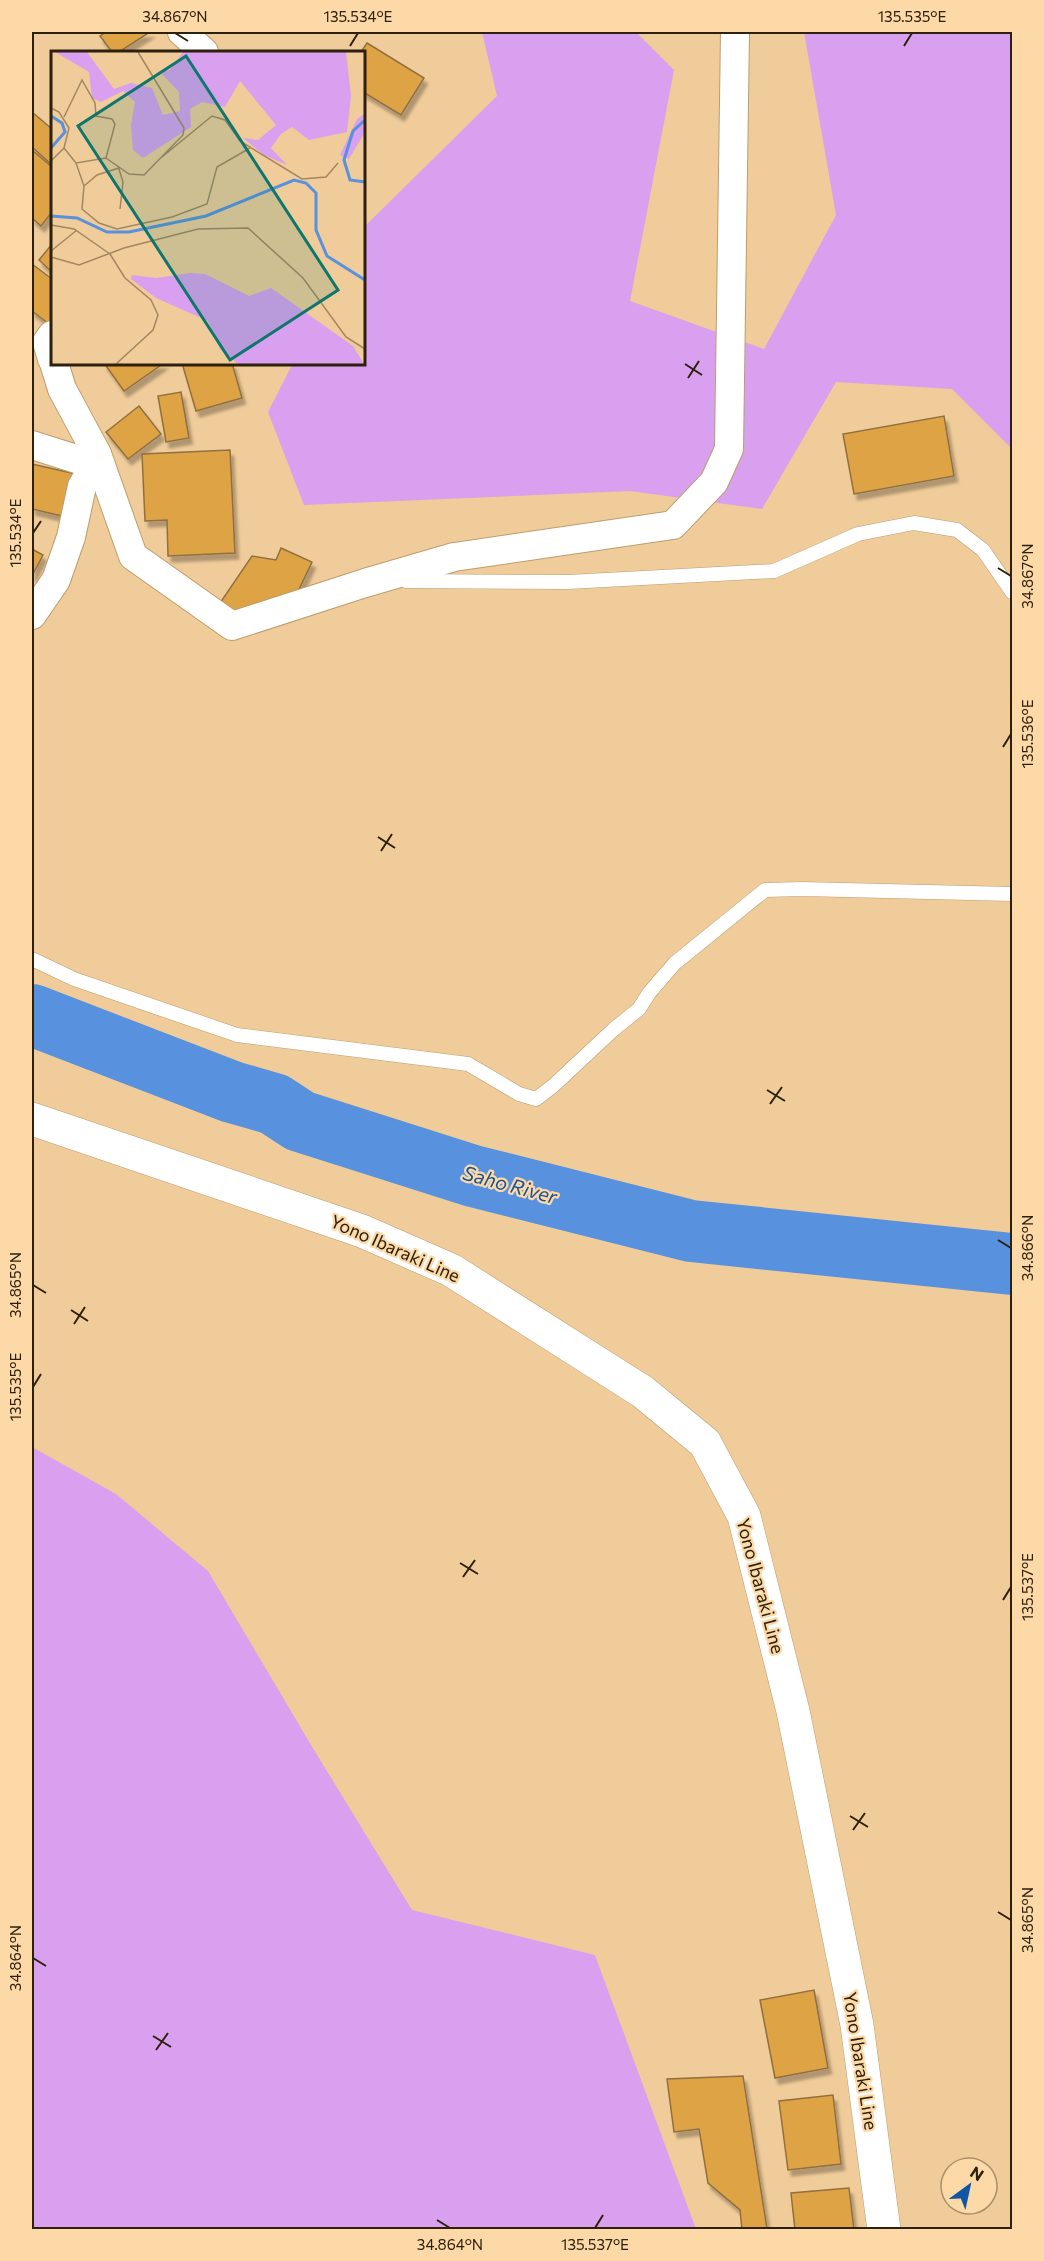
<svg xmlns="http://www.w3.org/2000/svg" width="1044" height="2261" font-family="Commissioner,sans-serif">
<defs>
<filter id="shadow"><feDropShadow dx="3.5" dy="6" stdDeviation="1.5" flood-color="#0004"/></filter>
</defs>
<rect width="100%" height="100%" fill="#f0cc9a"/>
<g fill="#d8a0ee">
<path d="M 482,32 L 636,32 L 674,70 L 630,301 L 764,349 L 836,215 L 804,32 L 1012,32 L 1012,449 L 952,389 L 836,382 L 762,509 L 630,491 L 304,505 L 268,412 L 293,363 L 363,363 L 363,228 L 497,96 Z"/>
<path d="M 32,1447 L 116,1494 L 208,1571 L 314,1750 L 412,1910 L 595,1955 L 696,2229 L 32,2229 Z"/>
</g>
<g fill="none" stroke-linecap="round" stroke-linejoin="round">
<path stroke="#5891dd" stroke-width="62" d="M 32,1015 L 232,1092 L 274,1104 L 300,1121 L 473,1176 L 691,1231 L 1012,1264"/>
</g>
<g fill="#dea345" stroke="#907040" stroke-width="1.5" filter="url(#shadow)">
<path d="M 106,32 L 150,32 L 119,52 L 112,52 L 100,36 Z"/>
<path d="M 367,43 L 424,78 L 401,115 L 363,92 L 363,52 L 361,52 Z"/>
<path d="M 32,112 L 52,129 L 52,165 L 32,147 Z"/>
<path d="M 32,150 L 52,167 L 52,212 L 41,226 L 32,218 Z"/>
<path d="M 52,244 L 52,272 L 39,260 Z"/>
<path d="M 32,264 L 52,279 L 52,319 L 49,324 L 32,311 Z"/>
<path d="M 104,363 L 164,363 L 124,391 Z"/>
<path d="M 182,363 L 232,363 L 242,398 L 196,411 Z"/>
<path d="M 181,392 L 189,438 L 166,442 L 158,396 Z"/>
<path d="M 139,406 L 161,434 L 128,459 L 106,432 Z"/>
<path d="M 944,416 L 954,476 L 854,494 L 843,434 Z"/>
<path d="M 230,450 L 235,553 L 168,556 L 167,520 L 145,521 L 142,454 Z"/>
<path d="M 32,464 L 76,474 L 66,517 L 32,509 Z"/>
<path d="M 281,548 L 312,562 L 293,602 L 237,619 L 218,606 L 252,556 L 276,560 Z"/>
<path d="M 32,549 L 43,555 L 32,576 Z"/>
<path d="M 814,1990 L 828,2068 L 775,2078 L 760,2000 Z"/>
<path d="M 743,2076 L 767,2229 L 742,2230 L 740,2210 L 708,2183 L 699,2129 L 674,2132 L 667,2079 Z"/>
<path d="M 833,2095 L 841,2164 L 788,2170 L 779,2101 Z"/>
<path d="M 849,2188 L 854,2230 L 795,2230 L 791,2193 Z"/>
</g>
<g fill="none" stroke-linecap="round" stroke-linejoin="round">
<defs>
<g id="service">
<path d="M 406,581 L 568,582 L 774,571 L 858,534 L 914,523 L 957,530 L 983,550 L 1012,592"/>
<path d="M 32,959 L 74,979 L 237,1035 L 468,1064 L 519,1094 L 536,1099 L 553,1086 L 614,1029 L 639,1009 L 649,993 L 675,963 L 765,890 L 802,889 L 1012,894"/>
</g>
<g id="minor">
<path d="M 182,32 L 204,52"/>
<path d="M 52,335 L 47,342 L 52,359"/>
<path d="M 54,363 L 62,389 L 97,454 L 133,556 L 232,626 L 365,583 L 454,557 L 673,525 L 714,482 L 729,449 L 735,32"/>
<path d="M 32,445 L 95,465"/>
<path d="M 32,615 L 56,580 L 71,537 L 82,486 L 95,465 L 97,454"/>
</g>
<path id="secondary" d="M 32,1119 L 362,1231 L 451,1270 L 643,1392 L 705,1443 L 744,1516 L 793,1711 L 857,2025 L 884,2230"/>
</defs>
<use href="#service" stroke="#bf9c6c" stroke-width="15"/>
<use href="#minor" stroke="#bf9c6c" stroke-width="30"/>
<use href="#secondary" stroke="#bf9c6c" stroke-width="34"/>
<use href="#service" stroke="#fff" stroke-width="14"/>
<use href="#minor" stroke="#fff" stroke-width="28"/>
<use href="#secondary" stroke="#fff" stroke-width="33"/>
</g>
<path fill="none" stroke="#2d200c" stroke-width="2" d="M 175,33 L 188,41M 350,46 L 358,33M 904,46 L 912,33M 685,364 L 702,375M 688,378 L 699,361M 33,533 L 41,521M 998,568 L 1011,576M 1003,747 L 1011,734M 378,837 L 395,848M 381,851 L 392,834M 767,1090 L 785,1101M 770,1104 L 782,1087M 998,1240 L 1011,1248M 33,1285 L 46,1293M 71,1310 L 88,1321M 74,1324 L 85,1307M 33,1387 L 41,1374M 460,1563 L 478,1574M 463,1577 L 475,1560M 1003,1600 L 1011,1587M 850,1816 L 868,1827M 853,1830 L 865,1813M 998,1912 L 1011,1920M 33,1958 L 46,1966M 153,2036 L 171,2047M 156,2050 L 168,2033M 437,2220 L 450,2228M 595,2228 L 603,2215"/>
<g text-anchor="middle" stroke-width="4.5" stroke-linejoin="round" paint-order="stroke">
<g font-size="18" fill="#2d200c" stroke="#fdd9a7">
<text transform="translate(395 1249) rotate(24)" y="6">Yono Ibaraki Line</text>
<text transform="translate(760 1586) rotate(75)" y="6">Yono Ibaraki Line</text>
<text transform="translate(860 2061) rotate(81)" y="6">Yono Ibaraki Line</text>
</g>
<g font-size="20" font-style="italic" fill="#1a5398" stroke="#fdd9a7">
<text transform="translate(510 1185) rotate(15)" y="7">Saho River</text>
</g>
</g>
<g transform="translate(51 51)">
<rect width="314" height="314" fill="#f0cc9a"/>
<path d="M 4,1 L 36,1 L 63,38 L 80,32 L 101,37 L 112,64 L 129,60 L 128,41 L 108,20 L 119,19 L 132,1 L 295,1 L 300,45 L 296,81 L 258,89 L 241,76 L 230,83 L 220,97 L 236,114 L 213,104 L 192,87 L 207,89 L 225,74 L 189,30 L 174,56 L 151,51 L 139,58 L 140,76 L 92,107 L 82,99 L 80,74 L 84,51 L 72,40 L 50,51 L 41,47 L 38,21 ZM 313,63 L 313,83 L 298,108 L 289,104 L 306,68 ZM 139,222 L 154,223 L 198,245 L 220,237 L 302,295 L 313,313 L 187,313 L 169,298 L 157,270 L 105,247 L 80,228 L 81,224 L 105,227 Z" fill="#d8a0ee"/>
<path fill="none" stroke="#5891dd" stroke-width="3" d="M 0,65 L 11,72 L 14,81 L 0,97M 314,69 L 302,80 L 293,109 L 299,129 L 314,131M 0,165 L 26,167 L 56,181 L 78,181 L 155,165 L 243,129 L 255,132 L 265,142 L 265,179 L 276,205 L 314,229"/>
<path fill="none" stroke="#a28761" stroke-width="1.5" d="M 0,57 L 8,61 L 18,77 L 13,97 L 0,110M 13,66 L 31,29 L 44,52 L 45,65 L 61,68 L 64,73 L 55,107 L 78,123 L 93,124 L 132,84 L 133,77 L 87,1M 13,97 L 25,112 L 55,107M 111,106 L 161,65 L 174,69 L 189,90 L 251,128 L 275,126 L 287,112M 25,112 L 33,135 L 31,158 L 48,172 L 66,178 L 121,166 L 156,153 L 166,116 L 199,97M 67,115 L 72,131 L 69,158M 33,135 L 46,124 L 68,117M 0,174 L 23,178 L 59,203M 0,200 L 26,179M 59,203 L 74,227 L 100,249 L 107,264 L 102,279 L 65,313M 0,206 L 28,214 L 73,197 L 147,178 L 197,177 L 252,227 L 295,286 L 314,298"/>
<path fill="#0f766e" fill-opacity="0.15" stroke="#0f766e" stroke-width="3" d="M 135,5 L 287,239 L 179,309 L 27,75 Z"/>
<rect width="314" height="314" fill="none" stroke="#2d200c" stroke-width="3"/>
</g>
<rect width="1044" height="2261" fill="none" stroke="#fdd9a7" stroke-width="66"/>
<g transform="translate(969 2186) rotate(33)"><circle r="28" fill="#fdd9a7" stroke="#aa8f69" stroke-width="1.5"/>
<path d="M0-4.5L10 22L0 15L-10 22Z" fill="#1056a5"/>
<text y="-9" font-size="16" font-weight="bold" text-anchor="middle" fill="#2d200c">N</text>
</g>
<rect x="33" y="33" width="978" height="2195" fill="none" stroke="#2d200c" stroke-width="2"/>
<g font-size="15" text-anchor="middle" fill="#2d200c">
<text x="175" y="22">34.867°N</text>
<text x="358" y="22">135.534°E</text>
<text x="912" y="22">135.535°E</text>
<text transform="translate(16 533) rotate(-90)" y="5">135.534°E</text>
<text transform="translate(1028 576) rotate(-90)" y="5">34.867°N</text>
<text transform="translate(1028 734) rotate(-90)" y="5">135.536°E</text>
<text transform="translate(1028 1248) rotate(-90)" y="5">34.866°N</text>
<text transform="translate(16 1285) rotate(-90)" y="5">34.865°N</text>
<text transform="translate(16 1387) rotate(-90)" y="5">135.535°E</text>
<text transform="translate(1028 1587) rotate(-90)" y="5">135.537°E</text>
<text transform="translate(1028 1920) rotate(-90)" y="5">34.865°N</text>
<text transform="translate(16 1958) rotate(-90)" y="5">34.864°N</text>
<text x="450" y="2250">34.864°N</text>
<text x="595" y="2250">135.537°E</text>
</g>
</svg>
